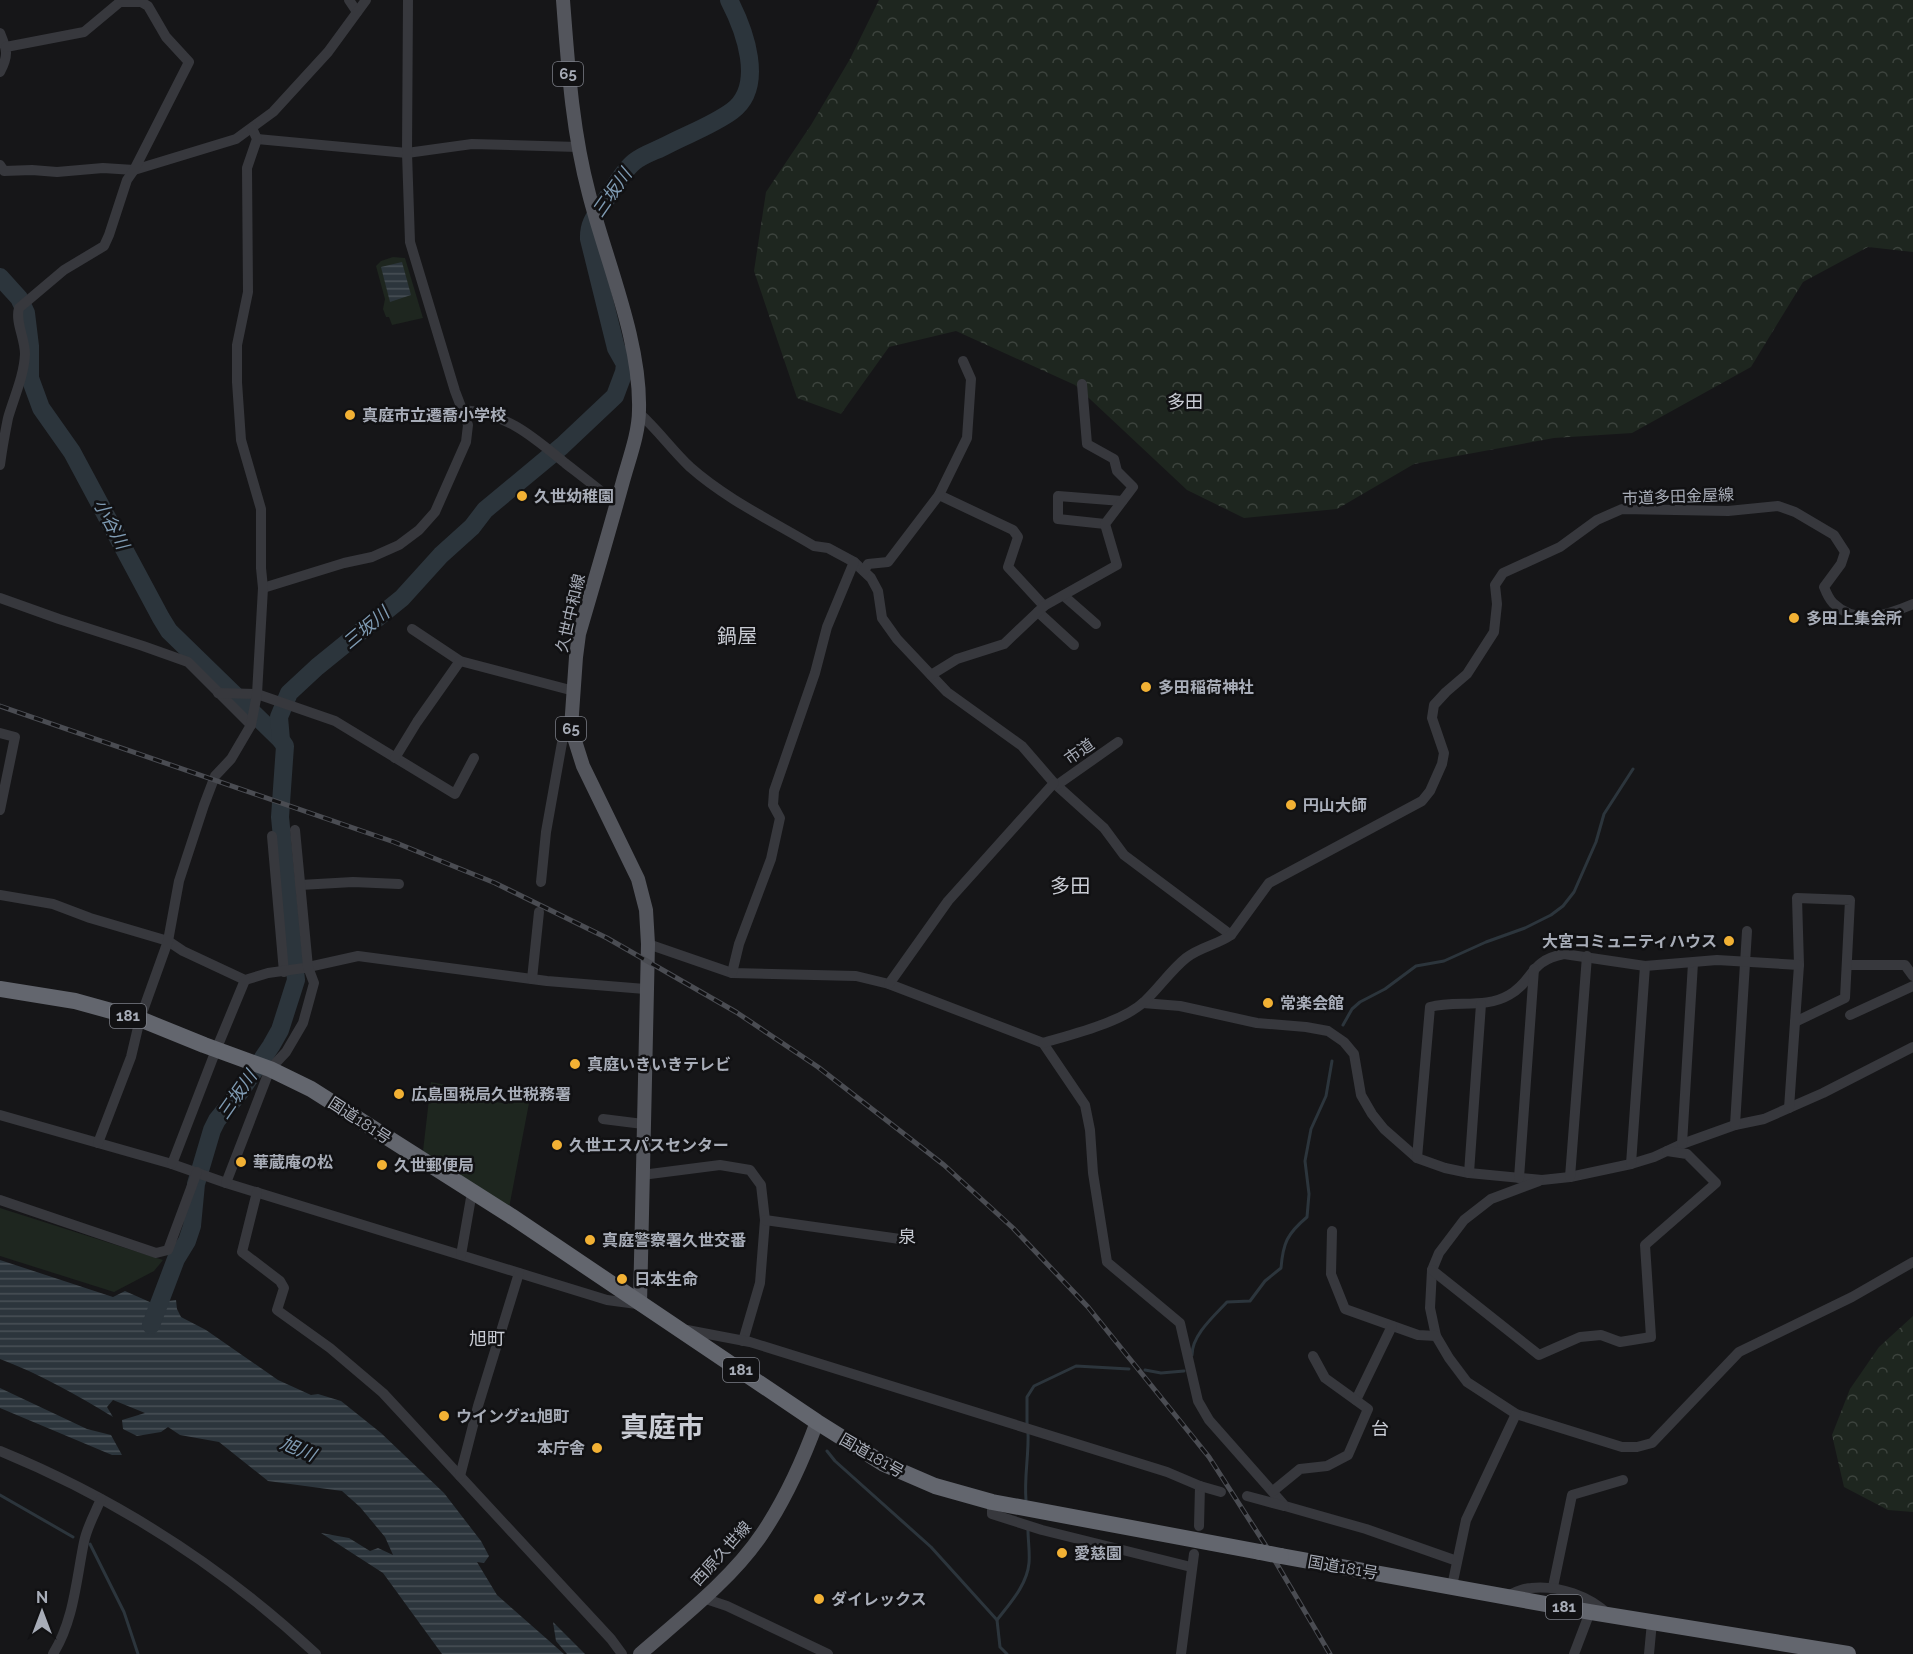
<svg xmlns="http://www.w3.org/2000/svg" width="1913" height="1654" font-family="Raleway,'Noto Sans JP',sans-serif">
<defs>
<pattern id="forest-crowns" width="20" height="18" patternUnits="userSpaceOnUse" patternTransform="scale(1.5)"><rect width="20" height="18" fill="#1e261f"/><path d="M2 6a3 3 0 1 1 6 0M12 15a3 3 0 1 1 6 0" fill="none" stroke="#3c433d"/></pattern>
<pattern id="water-rules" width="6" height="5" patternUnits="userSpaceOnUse" patternTransform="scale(1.5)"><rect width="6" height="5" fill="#2c353c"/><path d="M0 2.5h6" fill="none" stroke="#485056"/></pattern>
</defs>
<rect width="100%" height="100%" fill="#161618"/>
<g fill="url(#forest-crowns)">
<path d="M 879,0 L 1913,0 L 1913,252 L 1868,247 L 1803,282 L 1751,367 L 1632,433 L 1554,438 L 1414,464 L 1337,509 L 1244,518 L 1187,490 L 1075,385 L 956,331 L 889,347 L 841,414 L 797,398 L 754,271 L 766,192 L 811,125 L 850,59 Z"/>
<path d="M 1913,1316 L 1913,1512 L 1888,1510 L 1844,1487 L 1832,1435 L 1850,1389 L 1879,1347 Z"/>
</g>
<g fill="#1e261f">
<path d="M 393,257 L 405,258 L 423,318 L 392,325 L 389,317 L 386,317 L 383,309 L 385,299 L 376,266 L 381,261 Z"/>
<path d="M 431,1082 L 467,1089 L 466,1097 L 508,1104 L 511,1094 L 530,1098 L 509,1208 L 423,1151 Z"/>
<path d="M 0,1208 L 163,1260 L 154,1271 L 114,1292 L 0,1256 Z"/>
</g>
<g fill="url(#water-rules)">
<path d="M 402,262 L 411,295 L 390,302 L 381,267 Z"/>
<path d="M 0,1260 L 113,1297 L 125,1291 L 152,1303 L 176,1300 L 177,1309 L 181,1317 L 206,1330 L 278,1380 L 311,1395 L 318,1394 L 341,1401 L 381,1433 L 444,1493 L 481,1541 L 489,1556 L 484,1563 L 477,1562 L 497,1595 L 564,1654 L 442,1654 L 383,1573 L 321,1533 L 349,1538 L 370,1551 L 378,1548 L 393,1555 L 385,1537 L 360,1507 L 342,1491 L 268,1481 L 219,1442 L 180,1435 L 168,1427 L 161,1432 L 137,1436 L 123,1429 L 122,1420 L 145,1413 L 113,1400 L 107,1407 L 113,1417 C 77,1395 40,1374 0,1359 Z"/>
<path d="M 0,1388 L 87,1429 L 111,1435 L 122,1455 L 112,1455 L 0,1408 Z"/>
<path d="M 553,1622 L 585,1654 L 567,1654 L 556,1641 Z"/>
</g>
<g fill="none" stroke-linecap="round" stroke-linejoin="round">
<g stroke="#2c353c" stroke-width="3">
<path d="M 1343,1025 L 1352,1009 L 1360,1002 L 1385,989 L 1416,966 L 1444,961 L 1486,942 L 1525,928 L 1551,915 L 1563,906 L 1574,892 L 1596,842 L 1604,814 L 1633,769"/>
<path d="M 1192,1355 C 1192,1335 1214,1316 1227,1302 L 1250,1301 L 1265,1281 L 1281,1268 C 1283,1243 1287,1234 1307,1217 L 1309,1194 L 1305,1161 L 1311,1129 L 1326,1096 L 1332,1061"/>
<path d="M 1145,1370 L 1161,1373 L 1184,1371"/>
<path d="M 1027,1426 L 1027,1397 L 1034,1386 L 1076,1366 L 1129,1369"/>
<path d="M 827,1451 L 835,1461 L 931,1547 L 997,1620"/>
<path d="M 0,1495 L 73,1537"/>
<path d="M 1026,1500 C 1024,1477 1029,1455 1028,1432"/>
<path d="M 90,1544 L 124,1612 L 138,1654"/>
<path d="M 1007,1654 L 1000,1647 L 997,1620 C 1010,1603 1027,1585 1029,1563 C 1030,1552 1028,1541 1028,1530"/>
</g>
<g stroke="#2c353c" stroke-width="18">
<path d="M 0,277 L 19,298 L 26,313 L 30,346 L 30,378 L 41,408 L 72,452 L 161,618 L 169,631 L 281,740"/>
<path d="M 151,1325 L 176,1259 L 187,1241 L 192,1226 L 196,1184 L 212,1130 L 217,1120 L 240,1092 L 271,1046 L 280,1030 L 296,980 L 280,817 L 285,746 L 281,740 L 279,717 L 289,693 L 317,667 L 402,598 L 441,555 L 472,527 L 485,510 L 562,446 L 615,396 L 624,372 L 625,364 L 616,348 L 589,239 C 588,221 598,213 607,198 C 615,186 623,171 634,162 C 644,154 656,151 667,145 C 688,134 713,125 732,111 C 766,86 744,29 729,0"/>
</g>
<g stroke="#37383d" stroke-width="10">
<path d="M 349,0 L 357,12"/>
<path d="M 0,33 C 7,50 9,55 0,72"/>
<path d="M 257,139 L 407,153 L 472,144 L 578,147"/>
<path d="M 0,165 L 4,171 L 32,170 L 57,172 L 103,168 L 134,170 L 236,139 L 273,112 L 328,52 L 366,0"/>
<path d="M 463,410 C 508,414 532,436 565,463 C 583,477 600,490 617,504"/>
<path d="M 639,413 C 658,430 672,450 690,467 C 726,499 772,521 814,546 L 828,548 L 854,562 L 871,578 L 878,591 L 882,618 L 897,639 L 947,692 L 1022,746 L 1054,783 L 1104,828 L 1124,855 L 1231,935"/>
<path d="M 0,465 C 2,449 5,433 8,418 C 14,397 24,376 25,354 C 25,338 15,322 19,308 L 64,270 L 104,246 L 109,235 L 127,180 L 134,170 L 189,62 L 166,37 L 148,6 L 141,2 L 120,2 L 84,32 L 6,47"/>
<path d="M 939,495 L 1013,530 L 1018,537 L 1008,567 L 1044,606"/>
<path d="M 1105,524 L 1058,519 L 1058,496 L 1122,501"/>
<path d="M 864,571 L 868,564 L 888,562 L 939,495 L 967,438 L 971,379 L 963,361"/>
<path d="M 263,588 L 344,563 L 372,557 L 399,545 L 419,530 L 435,512 L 466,442 L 468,425 L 455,391 L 410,242 L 407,153 L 408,0"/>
<path d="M 1064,596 L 1096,624"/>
<path d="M 0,598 L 59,619 L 143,646 L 188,662 L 251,725"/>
<path d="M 1038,612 L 1074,645"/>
<path d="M 412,629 L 460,661 L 574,691"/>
<path d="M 931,675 L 957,659 L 1004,644 L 1044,606 L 1117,565 L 1105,524 L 1133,487 L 1117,471 L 1114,459 L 1087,444 L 1082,384"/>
<path d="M 218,693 L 257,694 L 335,721 L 455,794 L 474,758"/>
<path d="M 0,733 L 15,737 L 0,810"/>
<path d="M 395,758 L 417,722 L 460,661"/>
<path d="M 1057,785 L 1118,742"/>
<path d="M 272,836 L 284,972"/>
<path d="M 541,882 L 546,832 L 563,737 L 571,728"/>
<path d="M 300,885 L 353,882 L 399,884"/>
<path d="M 0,895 L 53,904 L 90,918 L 168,941 L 183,951 L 245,980 L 268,973 L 304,968 L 358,956 L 547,981 L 645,989"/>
<path d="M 648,944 L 732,973 L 856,976 L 889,984 L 1043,1043 L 1085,1105 L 1090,1130 L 1093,1173 L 1107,1262 L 1180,1323 L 1198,1401 L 1209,1420 L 1285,1506 L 1366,1529 L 1457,1561"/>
<path d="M 1847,965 L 1905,965 L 1913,976"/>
<path d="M 732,973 L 739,944 L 771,859 L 780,818 L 773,805 L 774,791 L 815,673 L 827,627 L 854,562"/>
<path d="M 532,979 L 539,912"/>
<path d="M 889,984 L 948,901 L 1054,783"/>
<path d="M 1143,1003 L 1180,1006 L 1257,1023 L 1306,1027 L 1328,1031 L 1344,1042 L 1354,1054 L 1361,1095 L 1372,1114 L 1384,1129 L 1417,1158 L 1445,1168 L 1469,1173 L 1542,1180 L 1570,1177 L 1631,1164 L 1654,1157 L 1682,1144 L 1735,1125 L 1764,1119 L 1823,1093 L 1913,1047"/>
<path d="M 1850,1015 L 1913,986"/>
<path d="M 1795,1022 L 1845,998 L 1850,900 L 1797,898 L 1799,965"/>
<path d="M 1043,1043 C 1073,1034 1123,1022 1145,1001 C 1159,988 1171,970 1186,958 C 1200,947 1217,945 1231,935 L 1269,883 L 1422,801 L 1430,791 L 1442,764 L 1444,753 L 1432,718 L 1434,705 L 1446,692 L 1467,674 L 1494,632 L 1497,604 L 1495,585 L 1503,573 L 1560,547 L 1597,520 L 1622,509 L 1728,511 L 1778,506 L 1795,512 L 1834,535 L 1845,552 L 1841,564 L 1824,587 C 1826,592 1829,599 1833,603 C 1857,626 1887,615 1913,604"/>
<path d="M 0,1115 L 172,1164 L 226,1183 L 607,1300 L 637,1304"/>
<path d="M 603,1119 L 643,1124"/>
<path d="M 1735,1125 L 1747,931"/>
<path d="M 98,1143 L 131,1057 L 140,1019 L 168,941 L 179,881 L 204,805 L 215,776 L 231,759 L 251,725 L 257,694 L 263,588 L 261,568 L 261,509 L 241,440 L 237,382 L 237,345 L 248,292 L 247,168 L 257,139 L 252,128"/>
<path d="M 1682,1144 L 1693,963"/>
<path d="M 1417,1158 L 1430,1007 C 1456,1000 1485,1009 1509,995 C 1535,980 1528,961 1564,954 L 1645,966 L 1717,960 L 1799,965 L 1789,1108"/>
<path d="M 172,1164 L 216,1050 L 245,980"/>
<path d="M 1631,1164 L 1645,966"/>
<path d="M 1469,1173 L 1481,1004"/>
<path d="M 642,1175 L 720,1165 L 750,1170 L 761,1185 L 765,1220 L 760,1283 L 743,1341"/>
<path d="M 1570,1177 L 1587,956"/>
<path d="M 1519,1178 L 1534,969"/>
<path d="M 1539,1181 L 1491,1199 L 1464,1220 L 1439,1253 L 1432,1270 L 1430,1308 L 1436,1336 L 1449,1358 L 1467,1382 L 1516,1414 L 1622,1447 L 1637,1447 L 1652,1443 L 1739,1352 L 1852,1297 L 1913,1262"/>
<path d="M 226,1183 L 270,1069 L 286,1052 L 303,1023 L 314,983 L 308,967 L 295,830"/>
<path d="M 257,1192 L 242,1252 L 280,1281 L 284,1288 L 277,1310 L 330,1348 L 383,1393 L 611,1639 L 622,1654"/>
<path d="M 0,1200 L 156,1253 L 168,1250 L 197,1172"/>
<path d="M 765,1220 L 900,1239"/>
<path d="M 1332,1231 L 1331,1274 L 1345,1309 L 1418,1335 L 1436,1336"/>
<path d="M 461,1255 L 472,1192"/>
<path d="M 1432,1270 L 1539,1355 L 1580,1337 L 1601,1335 L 1620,1342 L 1651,1337 L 1645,1245 L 1716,1183 L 1687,1154 L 1667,1151"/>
<path d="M 687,1330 L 750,1342 L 1167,1472 L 1200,1486 L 1199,1526"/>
<path d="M 1356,1400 L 1392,1326"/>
<path d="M 0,1451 C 117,1499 224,1568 316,1654"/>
<path d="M 460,1476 L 478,1406 L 519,1273"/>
<path d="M 1200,1486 L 1221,1492"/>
<path d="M 1273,1491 L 1300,1469 L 1327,1466 L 1348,1455 L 1368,1409 L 1325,1378 L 1313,1356"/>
<path d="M 1247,1496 L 1284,1506"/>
<path d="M 992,1502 L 992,1514 L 1042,1530 L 1191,1567"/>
<path d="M 1452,1586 L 1466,1520 L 1516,1414"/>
<path d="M 1553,1587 L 1572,1495 L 1623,1480"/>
<path d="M 1509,1595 C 1516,1592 1524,1588 1531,1588 C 1558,1585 1590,1596 1609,1615"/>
<path d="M 703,1598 L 727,1606 L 828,1654"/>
<path d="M 53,1654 C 74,1620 76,1581 84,1542 C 87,1527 95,1513 101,1499"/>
<path d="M 1181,1654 L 1194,1554"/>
<path d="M 1574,1654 L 1590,1612"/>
<path d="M 1649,1654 L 1652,1622"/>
</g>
<g stroke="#53555c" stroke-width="14">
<path d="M 563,0 C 568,65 572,130 589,194 C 606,261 641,341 639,410 C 639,433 629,459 623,481 C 609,532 594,583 579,634 L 576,657 L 571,728 L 583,766 L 638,879 L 646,910 L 648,944 L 640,1304"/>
<path d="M 640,1654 C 680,1619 732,1579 762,1534 C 785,1500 803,1460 817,1422"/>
</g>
<g stroke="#63666e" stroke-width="16">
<path d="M 0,989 L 75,1001 L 140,1019 L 204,1045 L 270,1069 L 311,1089 L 511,1216 L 817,1422 L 884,1464 L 935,1486 L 992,1502 L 1260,1552"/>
<path d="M 1281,1556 L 1590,1612 L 1848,1654"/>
</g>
<defs>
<path id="rail" d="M 0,706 L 394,842 L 495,883 L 607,938 L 736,1012 L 818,1067 L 944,1165 L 1013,1228 L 1088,1307 L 1209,1457 L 1268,1549 L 1330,1654"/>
</defs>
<use href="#rail" stroke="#4a4c52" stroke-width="5"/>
<use href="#rail" stroke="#111113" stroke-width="3" stroke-dasharray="9" stroke-linecap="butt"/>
<path stroke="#63666e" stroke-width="16" d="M 1260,1552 L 1281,1556"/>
</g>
<g fill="#f2b134" stroke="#111113" stroke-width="2">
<circle cx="350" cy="415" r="6"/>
<circle cx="522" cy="496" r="6"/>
<circle cx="1794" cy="618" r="6"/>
<circle cx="1146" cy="687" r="6"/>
<circle cx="1291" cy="805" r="6"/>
<circle cx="1729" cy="941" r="6"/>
<circle cx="1268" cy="1003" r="6"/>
<circle cx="575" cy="1064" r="6"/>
<circle cx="399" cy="1094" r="6"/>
<circle cx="557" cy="1145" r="6"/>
<circle cx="241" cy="1162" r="6"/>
<circle cx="382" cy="1165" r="6"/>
<circle cx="590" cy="1240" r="6"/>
<circle cx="622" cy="1279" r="6"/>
<circle cx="444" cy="1416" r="6"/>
<circle cx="597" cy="1448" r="6"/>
<circle cx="1062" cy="1553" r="6"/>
<circle cx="819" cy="1599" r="6"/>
</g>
<g text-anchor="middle" stroke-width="5" stroke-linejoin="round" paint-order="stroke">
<g fill="#111113" stroke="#7b7e86" stroke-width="1.5">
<rect x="553" y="62" width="30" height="24" rx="4.5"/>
<rect x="556" y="717" width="30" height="24" rx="4.5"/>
<rect x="110" y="1004" width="36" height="24" rx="4.5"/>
<rect x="723" y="1358" width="36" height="24" rx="4.5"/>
<rect x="1546" y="1595" width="36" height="24" rx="4.5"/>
</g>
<g font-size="15" font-weight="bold" fill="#a8adb8">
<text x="568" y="79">65</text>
<text x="571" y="734">65</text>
<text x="128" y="1021">181</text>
<text x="741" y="1375">181</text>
<text x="1564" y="1612">181</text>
</g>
<g font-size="16" font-weight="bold" fill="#a8adb8" stroke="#111113" text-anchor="start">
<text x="362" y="421">真庭市立遷喬小学校</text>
<text x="534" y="502">久世幼稚園</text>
<text x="1806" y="624">多田上集会所</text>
<text x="1158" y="693">多田稲荷神社</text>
<text x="1303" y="811">円山大師</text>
<text x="1717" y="947" text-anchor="end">大宮コミュニティハウス</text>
<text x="1280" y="1009">常楽会館</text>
<text x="587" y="1070">真庭いきいきテレビ</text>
<text x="411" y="1100">広島国税局久世税務署</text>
<text x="569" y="1151">久世エスパスセンター</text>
<text x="253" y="1168">華蔵庵の松</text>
<text x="394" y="1171">久世郵便局</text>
<text x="602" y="1246">真庭警察署久世交番</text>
<text x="634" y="1285">日本生命</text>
<text x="456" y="1422">ウイング21旭町</text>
<text x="585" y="1454" text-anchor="end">本庁舎</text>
<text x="1074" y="1559">愛慈園</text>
<text x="831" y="1605">ダイレックス</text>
</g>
<g font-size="16" fill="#a8adb8" stroke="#111113">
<text transform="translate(1678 496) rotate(-2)" y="6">市道多田金屋線</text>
<text transform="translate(570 613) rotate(-77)" y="6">久世中和線</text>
<text transform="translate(1079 751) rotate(-35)" y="6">市道</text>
<text transform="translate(360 1120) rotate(33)" y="6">国道181号</text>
<text transform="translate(872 1455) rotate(30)" y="6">国道181号</text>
<text transform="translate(721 1553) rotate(-48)" y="6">西原久世線</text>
<text transform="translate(1343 1567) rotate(10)" y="6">国道181号</text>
</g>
<g font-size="18" font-style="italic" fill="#7f9bb3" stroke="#111113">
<text transform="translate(612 193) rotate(-55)" y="6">三坂川</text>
<text transform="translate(111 524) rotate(62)" y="6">小谷川</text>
<text transform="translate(366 628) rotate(-40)" y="6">三坂川</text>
<text transform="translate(237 1095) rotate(-55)" y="6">三坂川</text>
<text transform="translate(298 1449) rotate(23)" y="6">旭川</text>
</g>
<g font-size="18" fill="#c9ccd4" stroke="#111113">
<text x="1185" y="408">多田</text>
<text x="907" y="1243">泉</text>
<text x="487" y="1345">旭町</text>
<text x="1380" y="1435">台</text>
</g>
<g font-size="20" fill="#c9ccd4" stroke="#111113">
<text x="737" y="643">鍋屋</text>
<text x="1070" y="893">多田</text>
</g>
<g font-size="28" font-weight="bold" fill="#c9ccd4" stroke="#111113">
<text x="662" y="1437">真庭市</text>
</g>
</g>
<g transform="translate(42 1612)" stroke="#111113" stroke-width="4.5" paint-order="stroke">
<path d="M0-4.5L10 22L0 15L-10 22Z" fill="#a8adb8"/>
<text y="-9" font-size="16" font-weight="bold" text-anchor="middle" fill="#a8adb8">N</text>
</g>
</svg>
